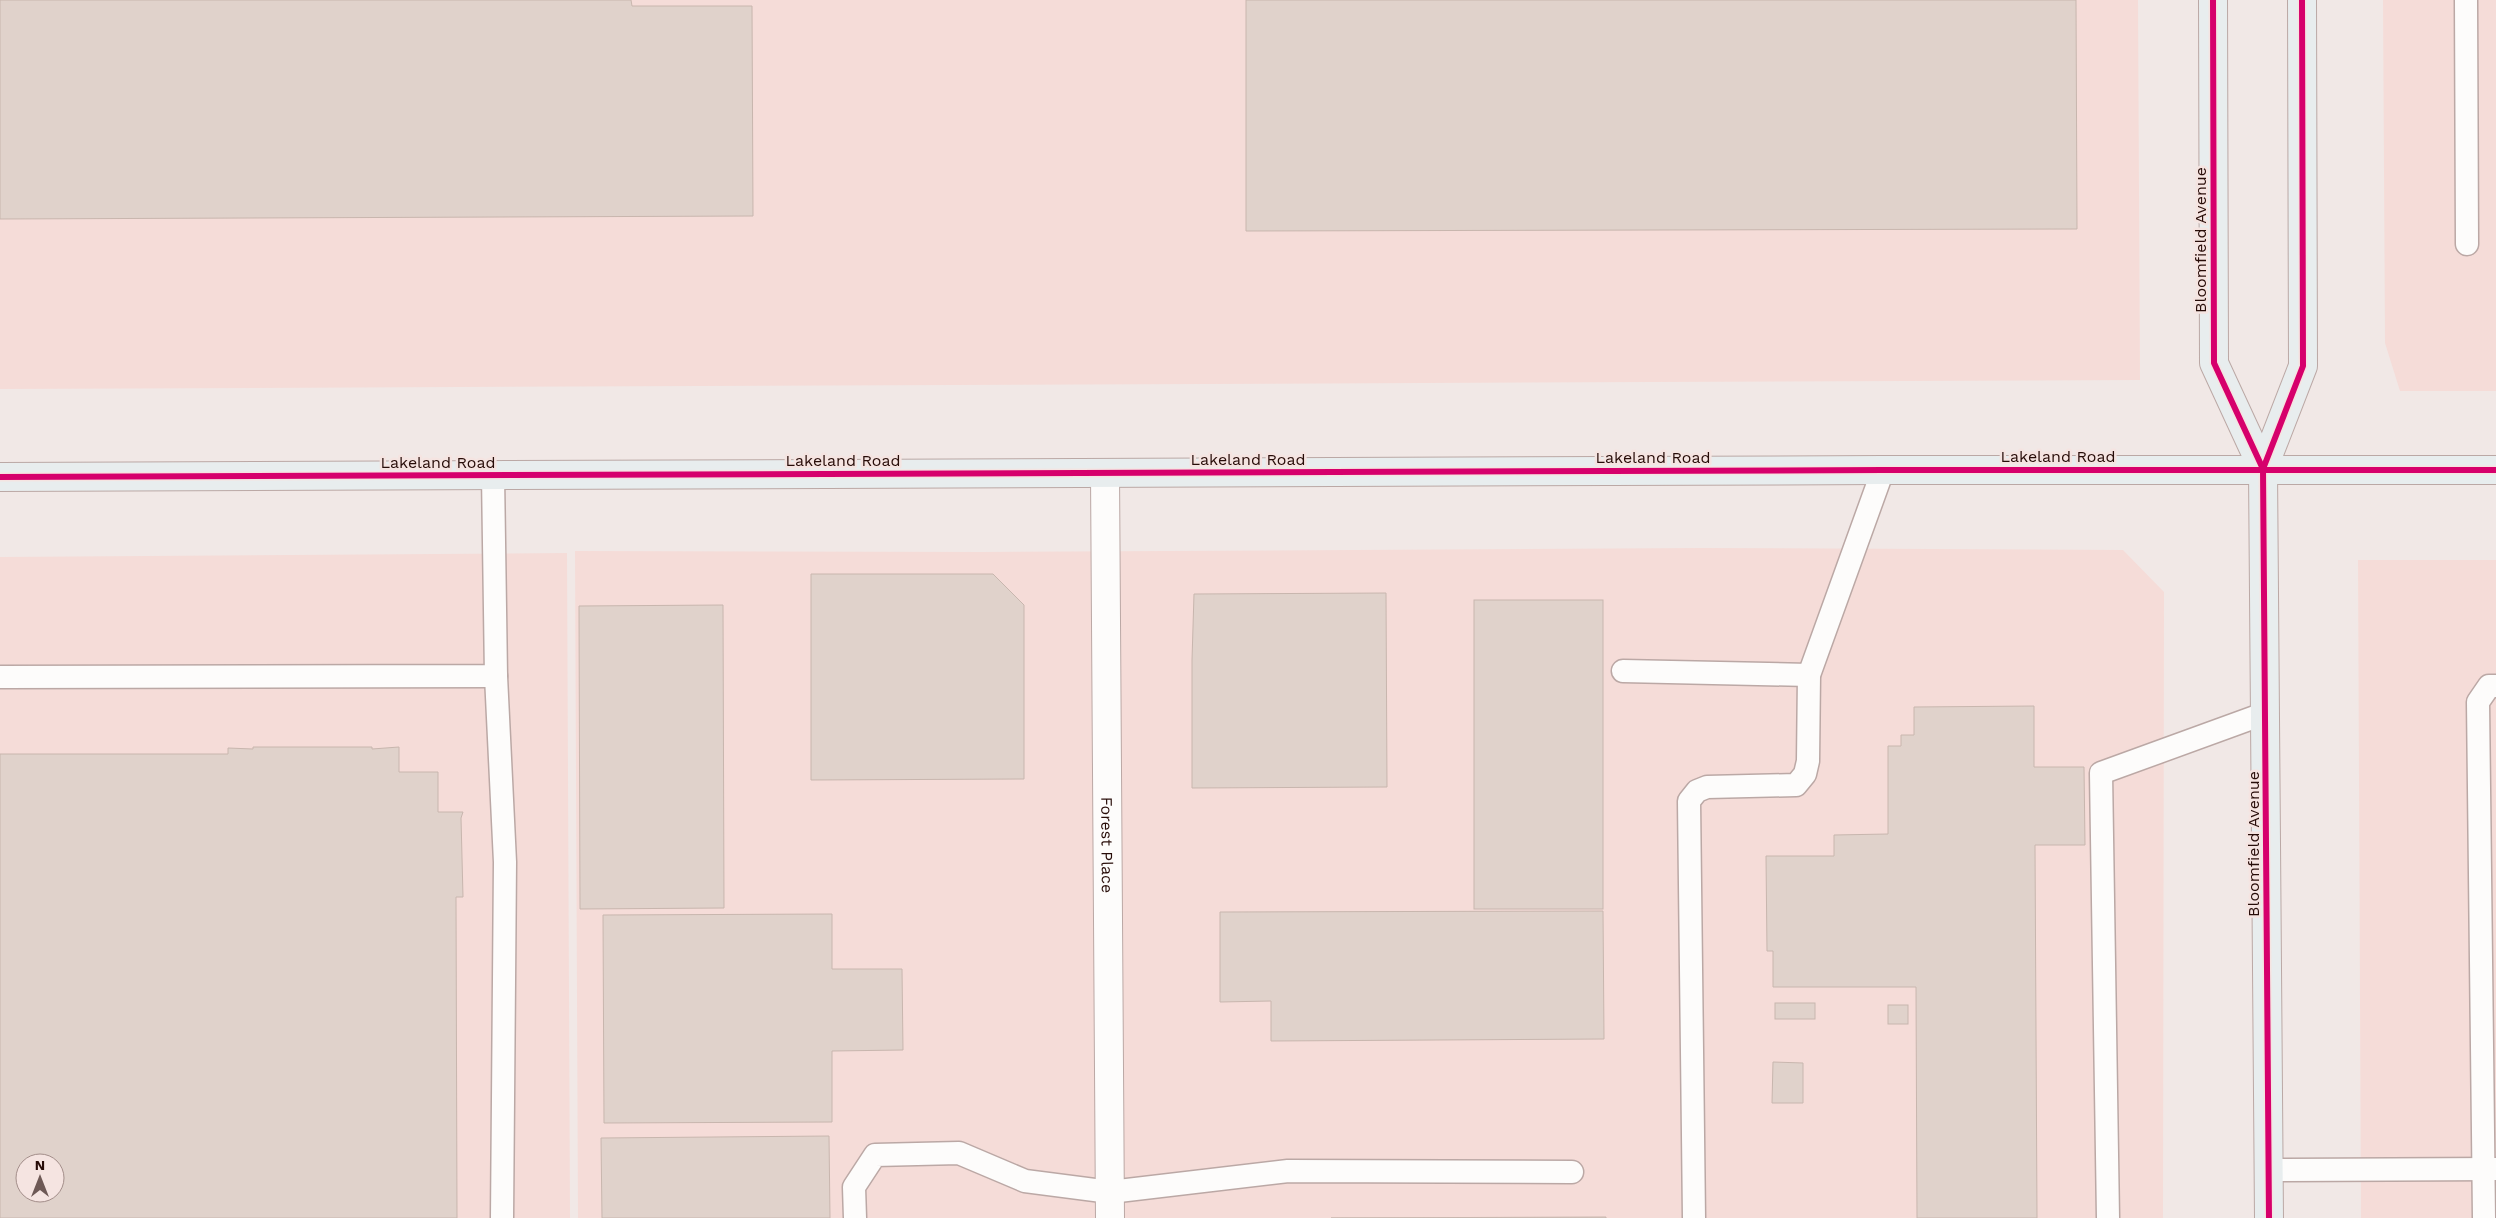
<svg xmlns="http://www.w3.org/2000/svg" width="2496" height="1218" font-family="'Work Sans',sans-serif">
<rect width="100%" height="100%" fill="#f1e8e6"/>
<g fill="#f5dcd8" fill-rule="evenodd">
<path d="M 0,0 L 2138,0 L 2140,380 L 0,389 Z"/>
<path d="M 2383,0 L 2496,0 L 2496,391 L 2400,391 L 2385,343 Z"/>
<path d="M 1701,548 L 2123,550 L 2164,592 L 2163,1218 L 578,1218 L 575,551 L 982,552 Z"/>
<path d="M 567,553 L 570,1218 L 0,1218 L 0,557 ZM 25,1163 L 55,1163 L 55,1193 L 25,1193 Z"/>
<path d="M 2358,560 L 2496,560 L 2496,1218 L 2361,1218 Z"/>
</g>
<g fill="#e0d2cb" stroke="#c8b6ae" fill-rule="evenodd">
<path d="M 0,0 L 631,0 L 632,6 L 752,6 L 753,216 L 0,219 Z"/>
<path d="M 1246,0 L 2076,0 L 2077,229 L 1246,231 Z"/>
<path d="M 811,574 L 993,574 L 1024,605 L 1024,779 L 811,780 Z"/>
<path d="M 1386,593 L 1387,787 L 1192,788 L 1192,660 L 1194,594 Z"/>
<rect x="1474" y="600" width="129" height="309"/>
<path d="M 723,605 L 724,908 L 580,909 L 579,606 Z"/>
<path d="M 2034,706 L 2034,767 L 2084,767 L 2085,845 L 2035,845 L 2037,1218 L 1917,1218 L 1916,987 L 1773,987 L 1773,951 L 1767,951 L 1766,856 L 1834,856 L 1834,835 L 1888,834 L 1888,746 L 1901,746 L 1901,735 L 1914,735 L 1914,707 Z"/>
<path d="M 253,747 L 372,747 L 372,749 L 399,747 L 399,772 L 438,772 L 438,812 L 463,812 L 461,818 L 463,897 L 456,897 L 457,1218 L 0,1218 L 0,754 L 228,754 L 228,748 L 253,749 ZM 25,1163 L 55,1163 L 55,1193 L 25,1193 Z"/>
<path d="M 1603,911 L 1604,1039 L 1271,1041 L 1271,1001 L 1220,1002 L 1220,912 Z"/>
<path d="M 832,914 L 832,969 L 902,969 L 903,1050 L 832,1051 L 832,1122 L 604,1123 L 603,915 Z"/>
<rect x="1775" y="1003" width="40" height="16"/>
<rect x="1888" y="1005" width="20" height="19"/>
<path d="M 1773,1062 L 1803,1063 L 1803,1103 L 1772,1103 Z"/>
<path d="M 829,1136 L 830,1218 L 602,1218 L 601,1138 Z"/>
<path d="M 1606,1217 L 1606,1218 L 1331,1218 Z"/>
</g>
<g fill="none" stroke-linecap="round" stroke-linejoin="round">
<defs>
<g id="lane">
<path d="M 2466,0 L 2467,244"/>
<path d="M 1623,671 L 1809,675"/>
<path d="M 496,676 L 505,862 L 502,1218"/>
<path d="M 0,677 L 496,676 L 493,475"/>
<path d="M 2269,1170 L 2496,1169"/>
<path d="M 855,1218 L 854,1187 L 875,1155 L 959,1153 L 1025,1181 L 1110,1192 L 1288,1171 L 1572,1172"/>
<path d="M 1694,1218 L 1689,801 L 1697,791 L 1707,787 L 1796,785 L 1805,774 L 1808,761 L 1809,675 L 1883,470"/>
<path d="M 2108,1218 L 2101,773 L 2266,713"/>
<path d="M 2484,1218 L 2478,702 L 2489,686 L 2496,686"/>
</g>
<g id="street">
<path id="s1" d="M 1105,473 L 1110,1218"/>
</g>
<g id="secondary">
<path d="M 2213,0 L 2214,363 L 2263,469"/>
<path d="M 0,477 L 1883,470 L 2496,470"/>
<path d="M 2269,1218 L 2263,469 L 2303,366 L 2302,0"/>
</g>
</defs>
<use href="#lane" stroke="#bba8a5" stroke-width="25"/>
<use href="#street" stroke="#bba8a5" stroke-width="30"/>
<use href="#secondary" stroke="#bba8a5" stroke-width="30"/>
<use href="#lane" stroke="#fdfcfb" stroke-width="22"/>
<use href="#street" stroke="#fdfcfb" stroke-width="28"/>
<use href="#secondary" stroke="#e8edee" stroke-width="28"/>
<defs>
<g id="cycleway">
<path d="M 2213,0 L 2214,363 L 2263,469"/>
<path d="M 0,477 L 1883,470 L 2496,470"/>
<path d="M 2269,1218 L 2263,469 L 2303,366 L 2302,0"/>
</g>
</defs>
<use href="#cycleway" stroke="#f5e4e1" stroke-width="9"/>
<use href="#cycleway" stroke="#d6006c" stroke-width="6"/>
</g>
<g text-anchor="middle" stroke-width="5" stroke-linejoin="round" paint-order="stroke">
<g font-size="16" fill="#270c08" stroke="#f5e4e1">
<text transform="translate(2200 240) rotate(-90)" y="6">Bloomfield Avenue</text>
<text x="2058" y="462">Lakeland Road</text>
<text x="1653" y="463">Lakeland Road</text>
<text x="1248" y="465">Lakeland Road</text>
<text x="843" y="466">Lakeland Road</text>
<text x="438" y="468">Lakeland Road</text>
<text transform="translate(2253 844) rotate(-90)" y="6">Bloomfield Avenue</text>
<text dy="6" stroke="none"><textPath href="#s1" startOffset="372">Forest Place</textPath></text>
</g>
</g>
<g transform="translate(40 1178)"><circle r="24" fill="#f5e4e1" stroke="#a38e8a"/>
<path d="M0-4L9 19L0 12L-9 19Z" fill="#6e5956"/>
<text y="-8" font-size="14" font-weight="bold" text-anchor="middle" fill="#270c08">N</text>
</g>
</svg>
